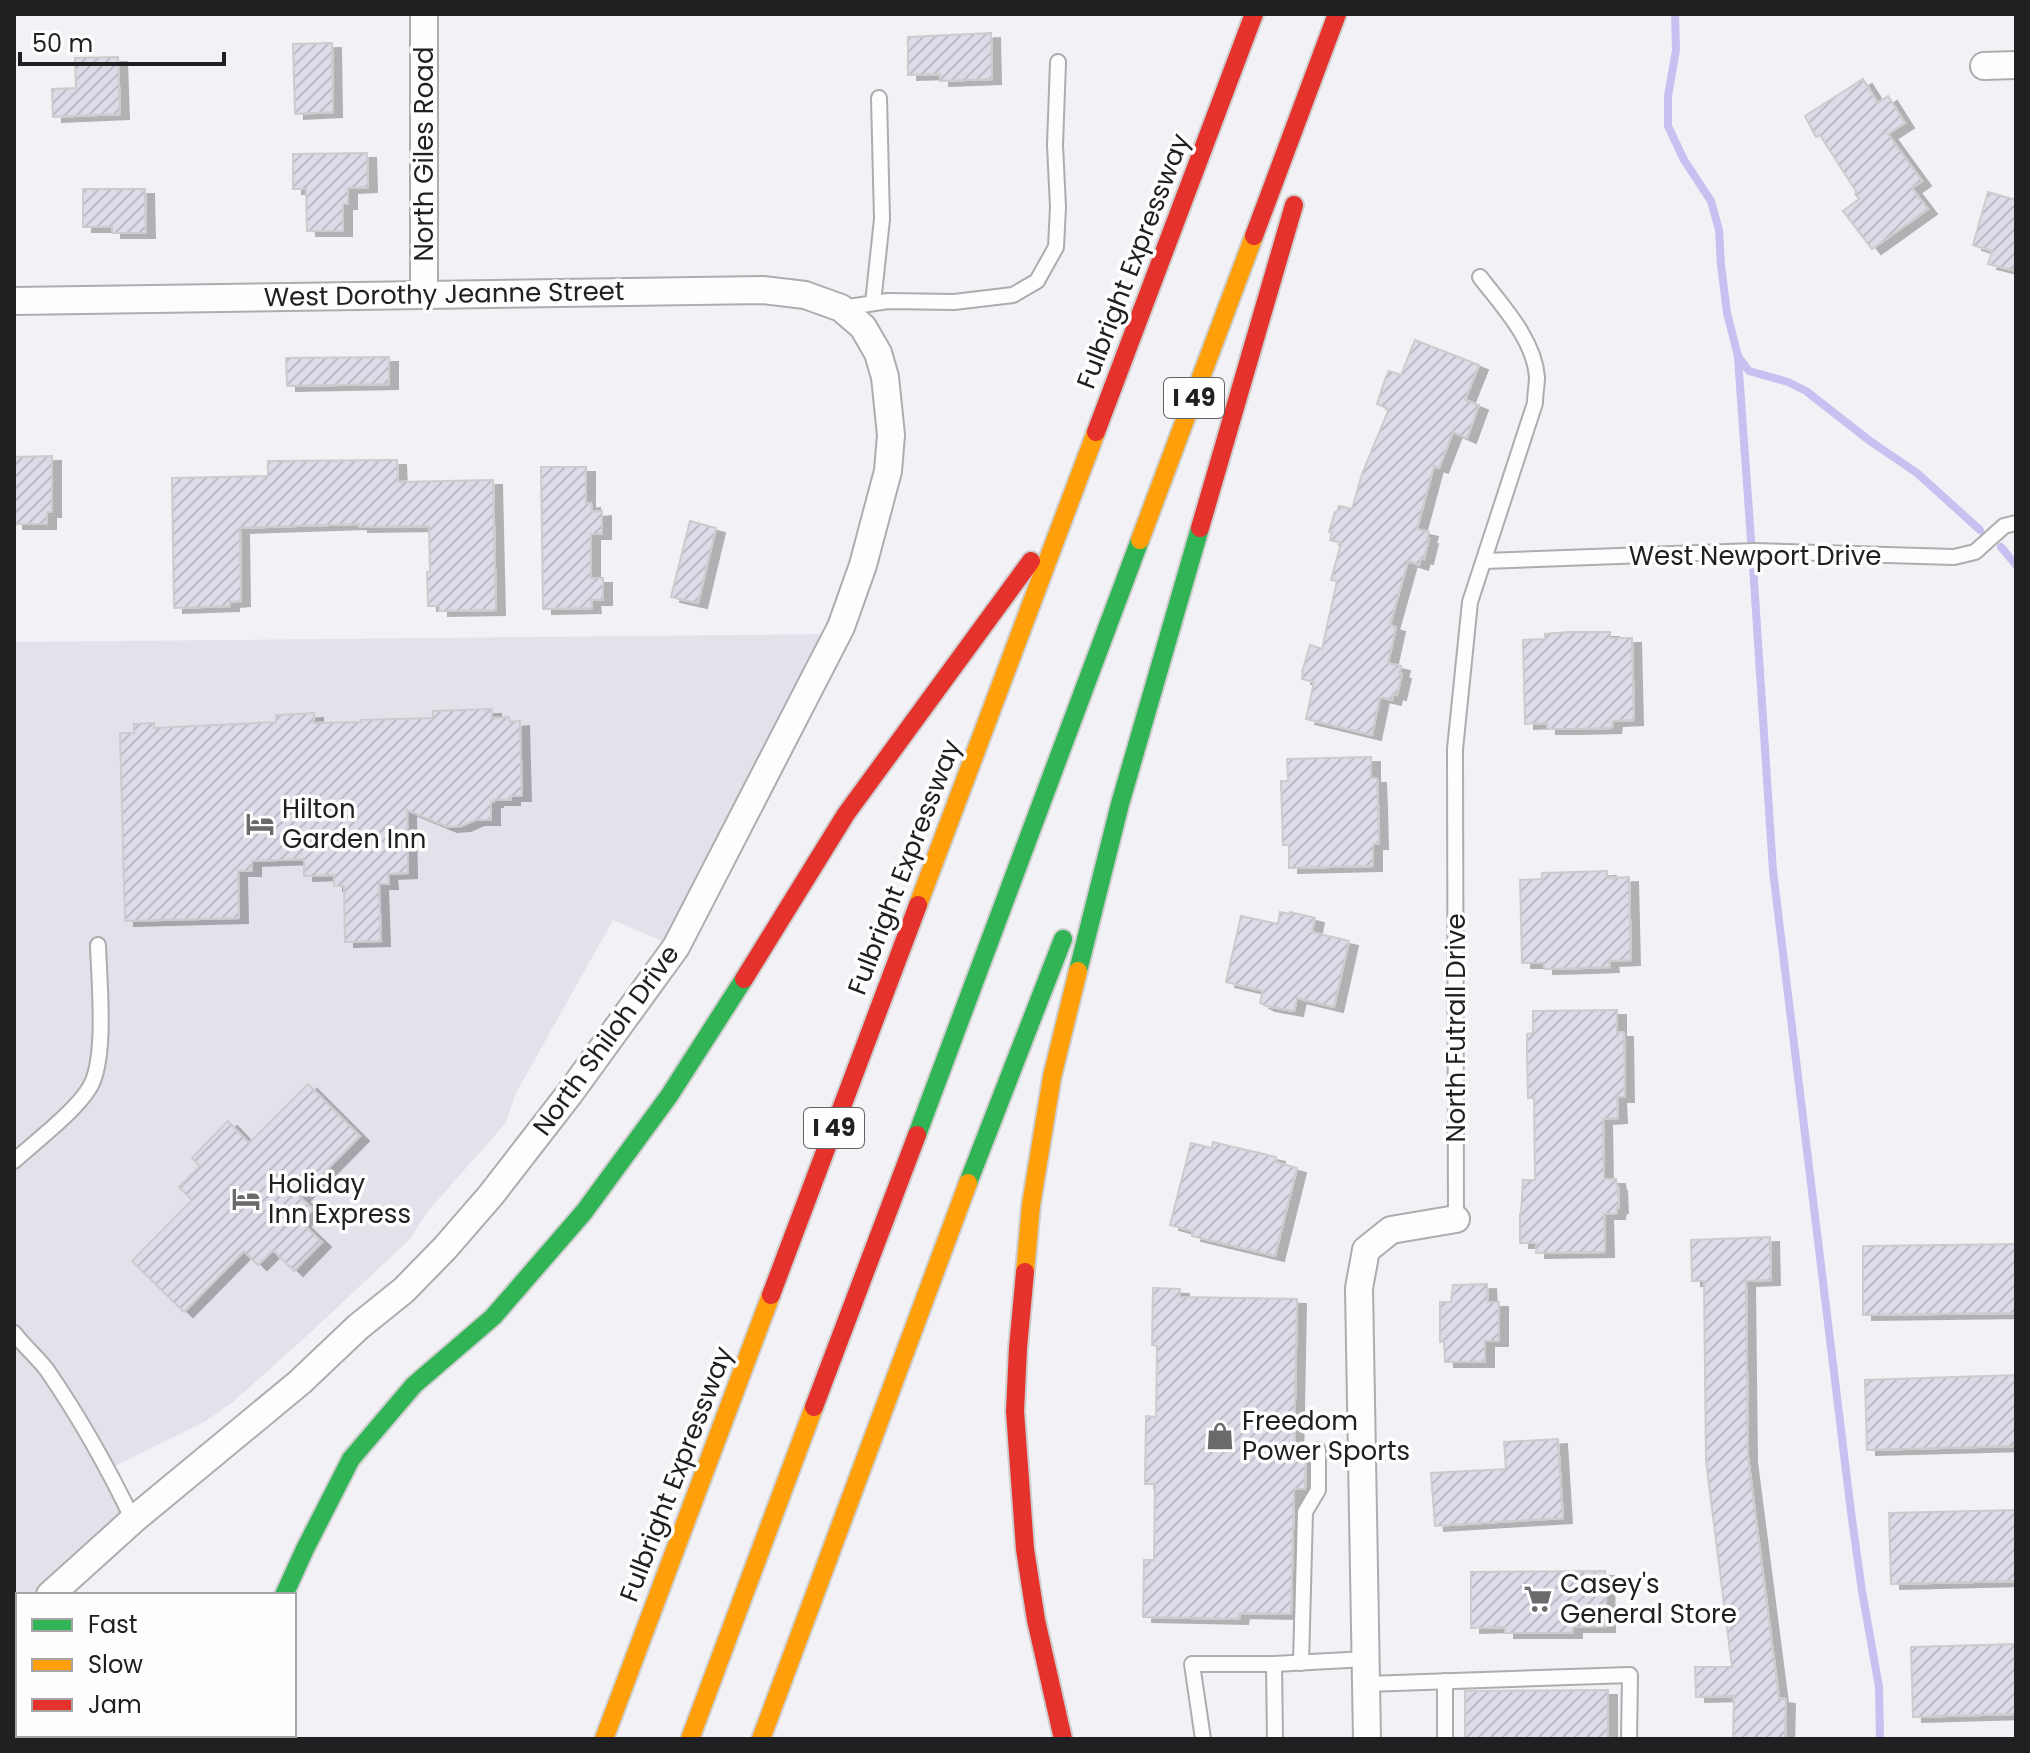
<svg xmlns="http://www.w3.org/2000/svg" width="2030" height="1753" font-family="Poppins,sans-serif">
<defs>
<pattern id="building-hatch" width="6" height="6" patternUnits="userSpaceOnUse" patternTransform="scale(2)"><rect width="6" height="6" fill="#dddbe7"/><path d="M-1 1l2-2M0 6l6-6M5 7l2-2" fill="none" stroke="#bdbcc6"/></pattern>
<filter id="shadow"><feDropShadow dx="9" dy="5" stdDeviation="0" flood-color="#0004"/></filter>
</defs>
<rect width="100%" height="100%" fill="#f2f1f5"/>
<path fill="#e3e1ea" d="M 837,634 L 676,947 L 613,920 L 516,1093 L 505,1124 L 428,1211 L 410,1239 L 311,1332 L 233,1402 L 206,1421 L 109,1469 L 133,1520 L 50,1595 L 18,1595 L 18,1624 L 14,1628 L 14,642 Z"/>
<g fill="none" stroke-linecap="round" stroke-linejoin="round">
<g stroke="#c9bff0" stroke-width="8">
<path d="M 1675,14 L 1676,50 L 1668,96 L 1668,126 L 1684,160 L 1711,201 L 1719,230 L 1721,265 L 1727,313 L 1738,356 L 1749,371 L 1788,382 L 1806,391 L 1870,441 L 1917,473 L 1980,530"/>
<path d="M 1738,358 L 1751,540"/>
<path d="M 2001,547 L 2016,565"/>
<path d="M 1753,566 L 1773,871 L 1851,1512 L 1862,1591 L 1879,1687 L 1880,1739"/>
</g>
</g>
<g fill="url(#building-hatch)" stroke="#ccccce" stroke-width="2" filter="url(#shadow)">
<path d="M 991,33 L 992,79 L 940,81 L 940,74 L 908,75 L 908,37 Z"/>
<path d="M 332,43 L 333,112 L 295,114 L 293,44 Z"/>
<path d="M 118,57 L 120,114 L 53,117 L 52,89 L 76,88 L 75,58 Z"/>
<path d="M 1863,79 L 1878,103 L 1888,96 L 1905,123 L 1888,134 L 1922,181 L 1912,188 L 1928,209 L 1872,249 L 1843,211 L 1859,199 L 1855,194 L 1857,193 L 1820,135 L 1816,137 L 1805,116 Z"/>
<path d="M 367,153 L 368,187 L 348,188 L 348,204 L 343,204 L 343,231 L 307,231 L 306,189 L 293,189 L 293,154 Z"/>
<path d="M 83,189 L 145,189 L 146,233 L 112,233 L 112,227 L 83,227 Z"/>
<path d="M 1988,192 L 2016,200 L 2016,271 L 1988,264 L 1992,251 L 1973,245 Z"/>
<path d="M 1415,340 L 1479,365 L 1465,400 L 1479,405 L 1467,438 L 1453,432 L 1439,468 L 1434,466 L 1417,529 L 1429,532 L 1427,538 L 1429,539 L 1424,559 L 1421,558 L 1419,565 L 1408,561 L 1390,625 L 1396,627 L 1388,663 L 1401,666 L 1399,673 L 1402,674 L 1397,695 L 1393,694 L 1392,700 L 1380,697 L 1372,735 L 1306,719 L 1314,682 L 1302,679 L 1303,673 L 1302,672 L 1310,645 L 1322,649 L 1337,581 L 1331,580 L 1341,543 L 1330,540 L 1332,533 L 1329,532 L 1335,512 L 1337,512 L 1339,506 L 1352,509 L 1362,474 L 1389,409 L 1377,404 L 1386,377 L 1389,371 L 1401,375 Z"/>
<path d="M 389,357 L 389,384 L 287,386 L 286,358 Z"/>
<path d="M 52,456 L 52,512 L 47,512 L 47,524 L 14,524 L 14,457 Z"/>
<path d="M 397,460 L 398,482 L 493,480 L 496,610 L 439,611 L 439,606 L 428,606 L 427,572 L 430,572 L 429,526 L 359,527 L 359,524 L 240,528 L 241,601 L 230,602 L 230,606 L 174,608 L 172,478 L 268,476 L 268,461 Z"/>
<path d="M 541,467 L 586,467 L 586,504 L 591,503 L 592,512 L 602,511 L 602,534 L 591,534 L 591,578 L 603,578 L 603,600 L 591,600 L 592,608 L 543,609 Z"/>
<path d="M 690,521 L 716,528 L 698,603 L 671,597 Z"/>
<path d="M 1569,632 L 1610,632 L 1610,638 L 1632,638 L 1634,720 L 1613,721 L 1612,728 L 1571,729 L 1547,729 L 1547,723 L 1525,724 L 1523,640 L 1545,639 L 1545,634 Z"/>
<path d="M 492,709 L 492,718 L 509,717 L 510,722 L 520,721 L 522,796 L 511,796 L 511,800 L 494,800 L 494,802 L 491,802 L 491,820 L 475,820 L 462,826 L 448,827 L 407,810 L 408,873 L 388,874 L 389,884 L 379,884 L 381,941 L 345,942 L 344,886 L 334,886 L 334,875 L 304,876 L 304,859 L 252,861 L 252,871 L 238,871 L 239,918 L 125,921 L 120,733 L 134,733 L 134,724 L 154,723 L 154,728 L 276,722 L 276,715 L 314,713 L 314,723 L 361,722 L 361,720 L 433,718 L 433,711 Z"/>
<path d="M 1371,757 L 1371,778 L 1377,778 L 1378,803 L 1379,844 L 1373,844 L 1373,866 L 1289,868 L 1289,845 L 1283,845 L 1281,781 L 1288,781 L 1287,759 Z"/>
<path d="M 1607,871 L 1607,878 L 1629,877 L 1631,960 L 1609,961 L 1610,967 L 1585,968 L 1544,969 L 1544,963 L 1522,963 L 1520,880 L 1542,879 L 1542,873 Z"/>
<path d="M 1280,912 L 1290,914 L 1290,912 L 1315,918 L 1312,932 L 1349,941 L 1334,1007 L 1297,998 L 1294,1011 L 1266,1006 L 1260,1003 L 1263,991 L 1226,982 L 1241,916 L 1278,924 Z"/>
<path d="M 1617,1010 L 1617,1032 L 1624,1032 L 1625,1097 L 1617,1097 L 1618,1118 L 1603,1119 L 1604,1179 L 1616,1179 L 1617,1186 L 1618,1186 L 1619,1208 L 1617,1208 L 1616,1214 L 1604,1214 L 1605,1252 L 1536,1253 L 1536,1243 L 1520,1243 L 1520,1214 L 1521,1214 L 1523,1180 L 1535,1180 L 1534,1098 L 1528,1098 L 1527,1057 L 1527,1034 L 1533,1033 L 1533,1011 Z"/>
<path d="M 308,1084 L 360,1136 L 300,1197 L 313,1209 L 301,1222 L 322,1242 L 294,1271 L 273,1250 L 258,1265 L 244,1251 L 184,1312 L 132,1261 L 192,1200 L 179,1187 L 200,1166 L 192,1158 L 228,1121 L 249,1143 Z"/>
<path d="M 1213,1142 L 1276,1157 L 1275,1162 L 1297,1168 L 1275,1256 L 1192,1236 L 1193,1231 L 1170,1225 L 1191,1143 L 1212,1148 Z"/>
<path d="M 1770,1237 L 1771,1280 L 1746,1281 L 1748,1457 L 1779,1698 L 1786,1699 L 1785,1739 L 1733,1739 L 1734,1696 L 1696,1697 L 1695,1667 L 1732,1667 L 1706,1461 L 1704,1281 L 1692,1281 L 1691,1240 Z"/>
<path d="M 2016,1244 L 2016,1313 L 1863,1315 L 1863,1246 Z"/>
<path d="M 1487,1284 L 1488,1302 L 1499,1302 L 1499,1341 L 1485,1341 L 1485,1362 L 1445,1362 L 1444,1341 L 1440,1342 L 1440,1302 L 1451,1302 L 1453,1285 Z"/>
<path d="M 1153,1288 L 1180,1289 L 1180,1297 L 1297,1299 L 1294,1455 L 1306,1456 L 1305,1489 L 1294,1489 L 1291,1614 L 1240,1613 L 1239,1619 L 1143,1617 L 1144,1560 L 1154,1560 L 1155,1484 L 1145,1484 L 1146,1416 L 1156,1417 L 1157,1346 L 1152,1345 Z"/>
<path d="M 2016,1375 L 2016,1446 L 1867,1450 L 1865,1380 Z"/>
<path d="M 1558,1439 L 1563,1518 L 1435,1526 L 1431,1473 L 1506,1469 L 1504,1442 Z"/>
<path d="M 2016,1510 L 2016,1581 L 1891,1584 L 1889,1513 Z"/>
<path d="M 1605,1571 L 1606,1627 L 1573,1627 L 1573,1633 L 1505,1633 L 1505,1627 L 1471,1628 L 1471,1572 Z"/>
<path d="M 2016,1644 L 2016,1714 L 1913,1717 L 1911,1647 Z"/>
<path d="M 1608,1690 L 1608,1739 L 1465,1739 L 1465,1691 Z"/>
</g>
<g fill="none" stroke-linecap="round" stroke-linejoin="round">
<defs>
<g id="lane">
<path d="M 873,303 L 882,219 L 879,98"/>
<path d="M 842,308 L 888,301 L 954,302 L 1013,295 L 1037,281 L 1056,247 L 1058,207 L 1055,145 L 1058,62"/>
<path d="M 1484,561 L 1754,551 L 1954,557 L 1975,552 L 2004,526 L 2016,523"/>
<path d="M 14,1161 C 36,1141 76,1111 90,1087 C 107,1058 99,980 98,945"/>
<path d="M 1456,1219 L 1455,749 L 1470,602 L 1535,403 C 1535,394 1537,385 1537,377 C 1534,339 1502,306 1480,277"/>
<path d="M 14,1333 C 24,1346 37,1357 47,1370 C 80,1418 108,1468 133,1520"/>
<path d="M 1301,1663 L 1305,1512 L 1318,1490 L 1318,1450"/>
<path d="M 1274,1664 L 1275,1739"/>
<path d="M 1445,1681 L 1445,1739"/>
<path d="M 1366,1684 L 1630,1675 L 1629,1739"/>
<path d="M 1203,1739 L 1192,1664 L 1274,1664 L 1366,1659"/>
</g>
<g id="street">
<path d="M 424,14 L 424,294"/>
<path d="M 1984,66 L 2016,65"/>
<path d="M 14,301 L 763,290 L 805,295 L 841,308 L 863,327 L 878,353 L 885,377 L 891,435 L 888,471 L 863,565 L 841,627 L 676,947 L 570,1093 L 491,1195 L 445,1248 L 404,1290 L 358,1327 L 300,1382 L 133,1520 L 50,1595"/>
<path d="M 14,1628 L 18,1624"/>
<path d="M 1367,1739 L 1359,1288 L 1366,1250 L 1391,1230 L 1456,1219"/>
</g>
<g id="fast">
<path d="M 1078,971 L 1120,804 L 1200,528"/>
<path d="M 917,1135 L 1140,540"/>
<path d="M 968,1183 L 1063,939"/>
<path d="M 284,1595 L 305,1549 L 351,1459 L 414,1385 L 493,1317 L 584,1212 L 669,1096 L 744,979"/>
<path d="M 237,1739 L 238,1735"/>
</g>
<g id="slow">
<path d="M 1140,540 L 1254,236"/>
<path d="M 918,905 L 1096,432"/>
<path d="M 1025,1272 L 1031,1205 L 1052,1077 L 1078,971"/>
<path d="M 604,1739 L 771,1295"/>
<path d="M 690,1739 L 814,1407"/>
<path d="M 761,1739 L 968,1183"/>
</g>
<g id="jam">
<path d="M 1254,236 L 1337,14"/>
<path d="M 1096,432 L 1254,14"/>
<path d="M 1200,528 L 1294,205"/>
<path d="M 744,979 L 846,814 L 1031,561"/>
<path d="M 1025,1272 L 1018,1348 L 1015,1411 L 1025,1549 L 1036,1620 L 1063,1739"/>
<path d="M 771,1295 L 918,905"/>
<path d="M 814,1407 L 917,1135"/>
</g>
</defs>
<use href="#lane" stroke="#adacaf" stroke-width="18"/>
<use href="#street" stroke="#adacaf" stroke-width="30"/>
<use href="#fast" stroke="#cececf" stroke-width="22"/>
<use href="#slow" stroke="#cececf" stroke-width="22"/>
<use href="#jam" stroke="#cececf" stroke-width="22"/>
<use href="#lane" stroke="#fdfdfe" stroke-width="14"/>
<use href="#street" stroke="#fdfdfe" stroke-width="26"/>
<use href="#fast" stroke="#30b455" stroke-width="18"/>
<use href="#slow" stroke="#ff9f0a" stroke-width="18"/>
<use href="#jam" stroke="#e5322d" stroke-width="18"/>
</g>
<defs>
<symbol id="hotel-bare" viewBox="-9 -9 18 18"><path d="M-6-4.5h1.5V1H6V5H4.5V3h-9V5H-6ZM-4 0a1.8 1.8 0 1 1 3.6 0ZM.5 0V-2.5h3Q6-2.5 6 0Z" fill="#6a696c" stroke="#fefefe" stroke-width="2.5" paint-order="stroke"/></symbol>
<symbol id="shop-bare" viewBox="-9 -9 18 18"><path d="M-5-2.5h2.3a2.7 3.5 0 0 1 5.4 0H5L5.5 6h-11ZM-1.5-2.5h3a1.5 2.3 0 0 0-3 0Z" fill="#6a696c" stroke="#fefefe" stroke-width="2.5" paint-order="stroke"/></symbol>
<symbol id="supermarket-bare" viewBox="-9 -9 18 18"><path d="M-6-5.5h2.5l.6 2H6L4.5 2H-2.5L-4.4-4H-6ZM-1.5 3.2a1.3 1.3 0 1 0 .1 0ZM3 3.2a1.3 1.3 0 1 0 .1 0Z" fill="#6a696c" stroke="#fefefe" stroke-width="2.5" paint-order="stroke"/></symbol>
</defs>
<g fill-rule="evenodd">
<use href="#hotel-bare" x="240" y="804" width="40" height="40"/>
<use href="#hotel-bare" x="226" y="1179" width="40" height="40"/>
<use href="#shop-bare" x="1200" y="1416" width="40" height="40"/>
<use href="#supermarket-bare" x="1518" y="1579" width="40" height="40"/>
</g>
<g text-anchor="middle" stroke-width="7" stroke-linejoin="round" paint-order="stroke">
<g fill="#fefefe" stroke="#636364" stroke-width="2">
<rect x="1164" y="378" width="60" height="40" rx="6"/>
<rect x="804" y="1108" width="60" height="40" rx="6"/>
</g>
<g font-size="24" font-weight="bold" fill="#202022">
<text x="1194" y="406">I 49</text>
<text x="834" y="1136">I 49</text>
</g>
<g font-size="26" fill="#202022" stroke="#fefefe">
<text transform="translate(424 154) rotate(-90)" y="9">North Giles Road</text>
<text transform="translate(1133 261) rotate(-69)" y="9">Fulbright Expressway</text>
<text transform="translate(444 294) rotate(-1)" y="9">West Dorothy Jeanne Street</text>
<text x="1755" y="565">West Newport Drive</text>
<text transform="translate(904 867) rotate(-69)" y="9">Fulbright Expressway</text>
<text transform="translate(1456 1028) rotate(-90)" y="9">North Futrall Drive</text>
<text transform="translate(606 1040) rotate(-54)" y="9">North Shiloh Drive</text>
<text transform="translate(676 1474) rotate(-69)" y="9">Fulbright Expressway</text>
</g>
<g font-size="26" fill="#202022" stroke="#fefefe" text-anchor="start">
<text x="282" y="818">Hilton<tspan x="282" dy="30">Garden Inn</tspan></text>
<text x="268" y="1193">Holiday<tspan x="268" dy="30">Inn Express</tspan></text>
<text x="1242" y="1430">Freedom<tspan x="1242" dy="30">Power Sports</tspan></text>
<text x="1560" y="1593">Casey's<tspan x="1560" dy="30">General Store</tspan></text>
</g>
</g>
<rect width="2030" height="1753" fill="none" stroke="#202022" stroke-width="32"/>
<rect x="16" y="1593" width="280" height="144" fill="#fefefe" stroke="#a5a5a6" stroke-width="2"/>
<rect x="32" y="1619" width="40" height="12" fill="#30b455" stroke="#a5a5a6" stroke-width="2"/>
<text x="88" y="1633" font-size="24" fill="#202022">Fast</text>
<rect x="32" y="1659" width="40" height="12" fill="#ff9f0a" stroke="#a5a5a6" stroke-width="2"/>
<text x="88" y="1673" font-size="24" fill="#202022">Slow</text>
<rect x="32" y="1699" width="40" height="12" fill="#e5322d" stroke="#a5a5a6" stroke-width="2"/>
<text x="88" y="1713" font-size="24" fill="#202022">Jam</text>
<path d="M20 52v12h204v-12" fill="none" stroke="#202022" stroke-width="4"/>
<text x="32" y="52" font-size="24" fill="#202022" stroke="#fefefe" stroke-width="6" paint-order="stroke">50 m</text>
</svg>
